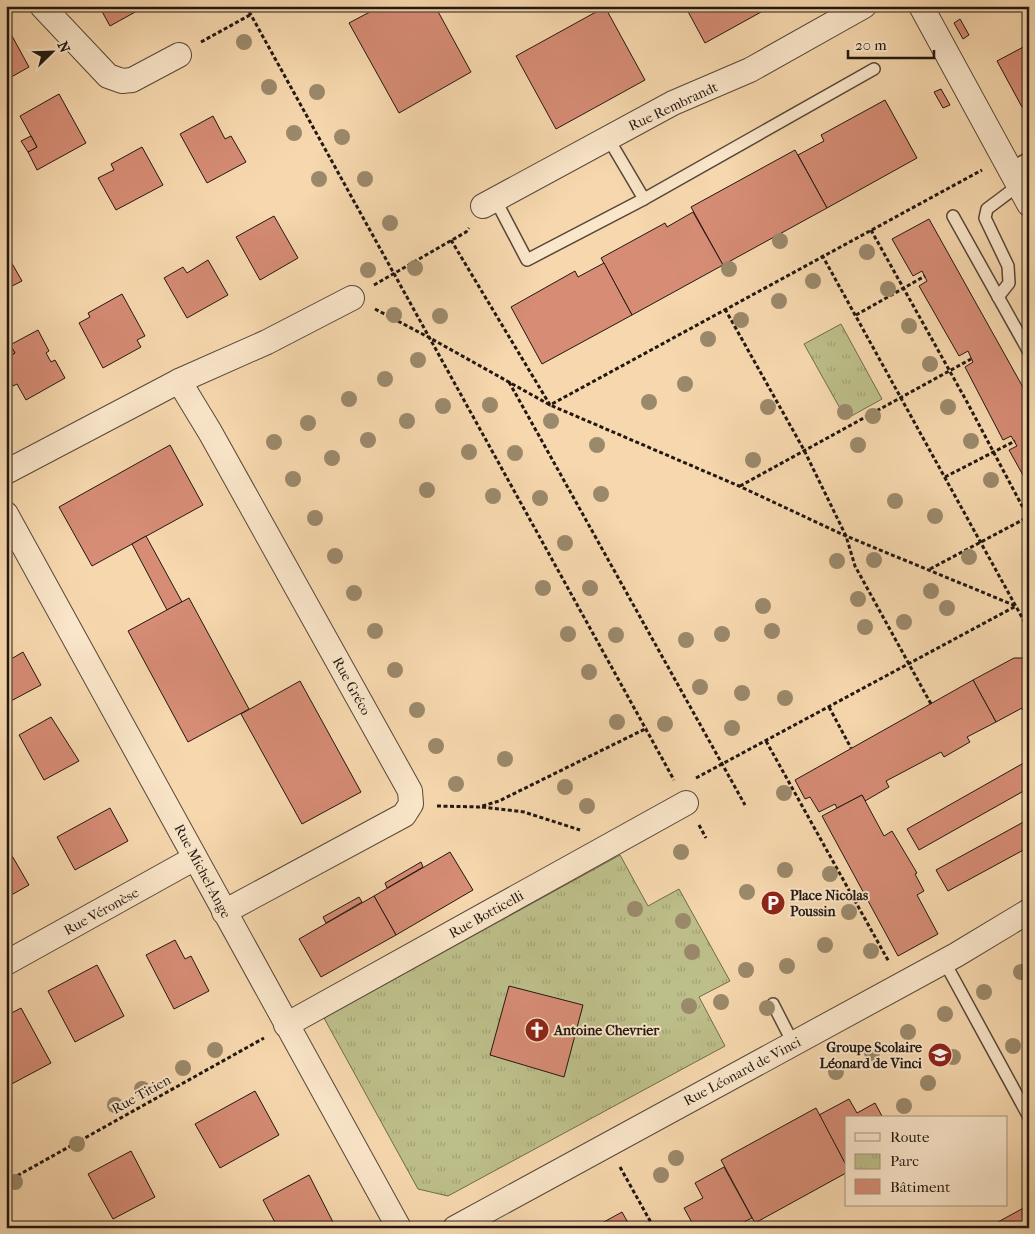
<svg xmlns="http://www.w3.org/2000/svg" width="1035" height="1234" font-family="'IM FELL French Canon',serif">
<defs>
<pattern id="park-tufts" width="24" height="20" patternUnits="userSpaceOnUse" patternTransform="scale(1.25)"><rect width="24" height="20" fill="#bdbf8a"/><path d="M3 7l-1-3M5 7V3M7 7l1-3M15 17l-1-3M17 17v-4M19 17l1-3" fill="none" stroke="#a2a376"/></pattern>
</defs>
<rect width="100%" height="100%" fill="#f7d8ae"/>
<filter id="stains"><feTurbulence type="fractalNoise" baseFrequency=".004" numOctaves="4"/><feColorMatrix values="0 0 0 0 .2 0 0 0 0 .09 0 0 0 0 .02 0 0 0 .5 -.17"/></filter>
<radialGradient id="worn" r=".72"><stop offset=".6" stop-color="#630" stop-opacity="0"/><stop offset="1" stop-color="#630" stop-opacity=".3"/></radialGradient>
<g fill="url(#park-tufts)" stroke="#706b4e">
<path d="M 841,324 L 882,399 L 846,419 L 804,344 Z"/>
<path d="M 620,855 L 648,906 L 679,889 L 730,981 L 699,997 L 725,1046 L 448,1196 L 418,1189 L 324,1018 Z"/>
</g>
<g fill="#d68c75" stroke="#221711">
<path d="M 99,6 L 146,6 L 110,26 Z"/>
<path d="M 381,6 L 435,6 L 471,72 L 399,113 L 349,23 Z"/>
<path d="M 685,6 L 772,6 L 705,43 Z"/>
<path d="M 605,7 L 645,80 L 556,129 L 516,56 Z"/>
<path d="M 960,19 L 969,35 L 963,39 L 954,23 Z"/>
<path d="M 6,25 L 29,67 L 6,80 Z"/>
<path d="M 1029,44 L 1029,103 L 1022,107 L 997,61 Z"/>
<path d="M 941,89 L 950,105 L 943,108 L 934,92 Z"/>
<path d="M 59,94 L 86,143 L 37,170 L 28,152 L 37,147 L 20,116 Z"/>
<path d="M 885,100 L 917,158 L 827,208 L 798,155 L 824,141 L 821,135 Z"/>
<path d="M 213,116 L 225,139 L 231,136 L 246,162 L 207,183 L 180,134 Z"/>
<path d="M 31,136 L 37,147 L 28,152 L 21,141 Z"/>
<path d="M 142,147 L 163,185 L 116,210 L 98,178 L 114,170 L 111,164 Z"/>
<path d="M 795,150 L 827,208 L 723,265 L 691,207 Z"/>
<path d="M 693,212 L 723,265 L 632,315 L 601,258 L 665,223 L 667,227 Z"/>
<path d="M 274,216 L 298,258 L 260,280 L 236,237 Z"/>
<path d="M 929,219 L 1029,398 L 1029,486 L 1009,450 L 1017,446 L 1011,436 L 1003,440 L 965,367 L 973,362 L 968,351 L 959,356 L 919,286 L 927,281 L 922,271 L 913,276 L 892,239 Z"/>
<path d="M 6,253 L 22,281 L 6,289 Z"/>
<path d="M 208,260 L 228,295 L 187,318 L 164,278 L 183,267 L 187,273 Z"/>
<path d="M 604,263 L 632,315 L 542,364 L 511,307 L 575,271 L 578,277 Z"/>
<path d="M 122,294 L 145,336 L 137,340 L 141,347 L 103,368 L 79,323 L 90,317 L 88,313 Z"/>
<path d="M 38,330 L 49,351 L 46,353 L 51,362 L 55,360 L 65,378 L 26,400 L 17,384 L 13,386 L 6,373 L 6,358 L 15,353 L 10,345 Z"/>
<path d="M 10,345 L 15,353 L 6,358 L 6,347 Z"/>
<path d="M 170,445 L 203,505 L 92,566 L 59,507 Z"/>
<path d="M 146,536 L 182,602 L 167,610 L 132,544 Z"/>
<path d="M 189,598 L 249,709 L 188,742 L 128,631 Z"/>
<path d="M 23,652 L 41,685 L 9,702 L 6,696 L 6,662 Z"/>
<path d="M 1014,658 L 1029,658 L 1029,708 L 1023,710 L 1022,708 L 996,722 L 973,680 Z"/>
<path d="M 973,680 L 996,722 L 967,737 L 970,742 L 944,757 L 941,752 L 886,781 L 889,787 L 865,801 L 862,795 L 837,808 L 835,804 L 819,812 L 810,797 L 805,799 L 795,780 Z"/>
<path d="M 300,681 L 361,792 L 302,824 L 241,714 Z"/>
<path d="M 51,717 L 79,761 L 44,780 L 19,735 Z"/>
<path d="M 1029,760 L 1029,788 L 919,850 L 907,829 Z"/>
<path d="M 862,795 L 884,836 L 892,831 L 917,873 L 915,874 L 924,891 L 917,895 L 938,934 L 898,956 L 822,816 Z"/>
<path d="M 110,808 L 128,841 L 75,870 L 57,837 Z"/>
<path d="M 1029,819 L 1029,847 L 948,891 L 936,870 Z"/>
<path d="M 450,852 L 473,890 L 396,935 L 374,896 Z"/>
<path d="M 11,854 L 29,885 L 6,898 L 6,856 Z"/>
<path d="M 421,862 L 423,867 L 387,888 L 385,883 Z"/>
<path d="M 374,896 L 396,935 L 321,977 L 299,939 Z"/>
<path d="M 359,897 L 362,902 L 326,923 L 323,917 Z"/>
<path d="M 175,940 L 185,959 L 191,956 L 209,991 L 174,1009 L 146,955 Z"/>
<path d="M 97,965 L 124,1016 L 75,1042 L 48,991 Z"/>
<path d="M 509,986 L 583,1005 L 564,1077 L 490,1055 Z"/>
<path d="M 21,1008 L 51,1063 L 6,1087 L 6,1016 Z"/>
<path d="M 255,1091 L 279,1135 L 220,1168 L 195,1124 Z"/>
<path d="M 849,1099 L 857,1113 L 875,1103 L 883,1118 L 846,1118 L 846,1165 L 819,1115 Z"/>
<path d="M 816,1108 L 846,1165 L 846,1173 L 755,1223 L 721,1160 Z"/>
<path d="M 131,1151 L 155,1197 L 113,1219 L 88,1174 Z"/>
<path d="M 724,1167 L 752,1218 L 738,1225 L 740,1228 L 695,1228 L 684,1208 L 703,1198 L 695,1183 Z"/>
<path d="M 309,1175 L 336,1228 L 294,1228 L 292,1225 L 278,1228 L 263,1200 Z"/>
<path d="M 1029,1205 L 1029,1228 L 987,1228 Z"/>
<path d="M 622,1212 L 631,1228 L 605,1228 L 602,1223 Z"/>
</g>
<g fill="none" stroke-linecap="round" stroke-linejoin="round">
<defs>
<g id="service">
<path d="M 608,138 L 644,199"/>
<path d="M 1010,168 L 1029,158"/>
<path d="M 495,199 L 527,260 L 644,199 L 874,69"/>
<path d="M 953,216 L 1029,352"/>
<path d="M 998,297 L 1009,283 L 1008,266 L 985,218 L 987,209 L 1019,185"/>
<path d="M 944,961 L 1029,1117"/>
<path d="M 773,1004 L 793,1043"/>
</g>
<g id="minor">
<path d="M 42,6 L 108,76 L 122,81 L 132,80 L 179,55"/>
<path d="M 921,6 L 1029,204"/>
<path d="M 483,206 L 673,103 L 750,70 L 864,6"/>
<path d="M 179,381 L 210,432 L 410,791 L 411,804 L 404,815 L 224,912"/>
<path d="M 6,472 L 179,381 L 267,342 L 352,298"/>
<path d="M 6,514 L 399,1228"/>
<path d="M 6,963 L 195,858"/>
<path d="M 286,1025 L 686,803"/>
<path d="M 455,1228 L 956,955 L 1029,911"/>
</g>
</defs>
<use href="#service" stroke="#574738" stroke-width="14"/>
<use href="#minor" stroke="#574738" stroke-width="26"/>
<g stroke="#221711" stroke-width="3" stroke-dasharray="4 2.5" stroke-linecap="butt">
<path d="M 246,6 L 674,780"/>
<path d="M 201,42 L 250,15"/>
<path d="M 871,230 L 967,402 L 1029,519"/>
<path d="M 451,240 L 550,405 L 982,170"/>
<path d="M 822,255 L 1029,630"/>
<path d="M 374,285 L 466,232 L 469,228"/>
<path d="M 375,309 L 430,338 L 550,405 L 739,486 L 846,536 L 1016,606"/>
<path d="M 725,309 L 804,450 L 846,536 L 855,566 L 931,704"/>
<path d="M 856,315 L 925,276"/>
<path d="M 509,382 L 745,805"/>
<path d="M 945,477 L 1015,441"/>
<path d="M 740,486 L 971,359"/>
<path d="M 930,569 L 1028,517"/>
<path d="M 829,707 L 851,748"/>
<path d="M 766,741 L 889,962"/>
<path d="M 696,778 L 1016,606"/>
<path d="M 437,806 L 479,807 L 499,801 L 647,728"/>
<path d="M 482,807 L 524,812 L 580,830"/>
<path d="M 699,825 L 706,838"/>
<path d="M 620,1167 L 654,1228"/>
<path d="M 6,1182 L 264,1038"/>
</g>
<use href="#service" stroke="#fae6ca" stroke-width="11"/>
<use href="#minor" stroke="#fae6ca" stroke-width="24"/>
</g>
<g fill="#9b896b">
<circle cx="244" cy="42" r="8"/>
<circle cx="269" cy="87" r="8"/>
<circle cx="317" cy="92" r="8"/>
<circle cx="294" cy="133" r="8"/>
<circle cx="342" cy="137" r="8"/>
<circle cx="319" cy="179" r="8"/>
<circle cx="365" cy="179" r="8"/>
<circle cx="390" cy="223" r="8"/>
<circle cx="780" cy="241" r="8"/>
<circle cx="867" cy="252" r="8"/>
<circle cx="415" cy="268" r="8"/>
<circle cx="729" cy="269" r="8"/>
<circle cx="368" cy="270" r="8"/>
<circle cx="813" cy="281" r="8"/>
<circle cx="888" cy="289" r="8"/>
<circle cx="779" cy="301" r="8"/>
<circle cx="394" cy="315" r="8"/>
<circle cx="440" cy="316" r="8"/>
<circle cx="741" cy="320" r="8"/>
<circle cx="909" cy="326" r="8"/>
<circle cx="708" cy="339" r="8"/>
<circle cx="418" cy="360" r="8"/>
<circle cx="930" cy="364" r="8"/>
<circle cx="385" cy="379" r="8"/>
<circle cx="685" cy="384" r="8"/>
<circle cx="349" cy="399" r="8"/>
<circle cx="649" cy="402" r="8"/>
<circle cx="490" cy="405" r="8"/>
<circle cx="443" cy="406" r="8"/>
<circle cx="768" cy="407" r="8"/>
<circle cx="948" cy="407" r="8"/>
<circle cx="845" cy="412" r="8"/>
<circle cx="873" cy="416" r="8"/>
<circle cx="407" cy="421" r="8"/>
<circle cx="551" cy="421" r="8"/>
<circle cx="308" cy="423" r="8"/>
<circle cx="368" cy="440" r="8"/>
<circle cx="971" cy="441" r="8"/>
<circle cx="274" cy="442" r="8"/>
<circle cx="597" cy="445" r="8"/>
<circle cx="858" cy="445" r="8"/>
<circle cx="469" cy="452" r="8"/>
<circle cx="515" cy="453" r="8"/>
<circle cx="332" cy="458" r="8"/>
<circle cx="753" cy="460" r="8"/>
<circle cx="293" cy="479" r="8"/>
<circle cx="991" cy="480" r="8"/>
<circle cx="427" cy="490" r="8"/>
<circle cx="601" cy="494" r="8"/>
<circle cx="493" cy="496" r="8"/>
<circle cx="540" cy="498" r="8"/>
<circle cx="895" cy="501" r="8"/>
<circle cx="935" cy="516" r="8"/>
<circle cx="315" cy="518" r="8"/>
<circle cx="565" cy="543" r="8"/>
<circle cx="335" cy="556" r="8"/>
<circle cx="969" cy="557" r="8"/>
<circle cx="874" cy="560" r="8"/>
<circle cx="837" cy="561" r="8"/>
<circle cx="543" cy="588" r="8"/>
<circle cx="590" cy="588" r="8"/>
<circle cx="931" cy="591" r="8"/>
<circle cx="354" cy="593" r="8"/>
<circle cx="858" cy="599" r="8"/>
<circle cx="763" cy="606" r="8"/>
<circle cx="947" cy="608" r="8"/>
<circle cx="904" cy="622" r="8"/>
<circle cx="865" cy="627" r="8"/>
<circle cx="375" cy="631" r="8"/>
<circle cx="772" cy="631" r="8"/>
<circle cx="568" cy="634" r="8"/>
<circle cx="722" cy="634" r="8"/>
<circle cx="616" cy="635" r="8"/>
<circle cx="686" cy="640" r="8"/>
<circle cx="395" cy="670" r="8"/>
<circle cx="589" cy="672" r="8"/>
<circle cx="700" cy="687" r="8"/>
<circle cx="742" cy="693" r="8"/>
<circle cx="785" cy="698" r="8"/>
<circle cx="417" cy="710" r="8"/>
<circle cx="617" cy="722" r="8"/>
<circle cx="665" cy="724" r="8"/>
<circle cx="732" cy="728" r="8"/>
<circle cx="436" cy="746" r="8"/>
<circle cx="505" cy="759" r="8"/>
<circle cx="456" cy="784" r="8"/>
<circle cx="565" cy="787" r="8"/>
<circle cx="784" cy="793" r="8"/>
<circle cx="587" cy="806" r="8"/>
<circle cx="681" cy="852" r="8"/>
<circle cx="785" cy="870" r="8"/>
<circle cx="830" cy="874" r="8"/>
<circle cx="747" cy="892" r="8"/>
<circle cx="635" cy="909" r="8"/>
<circle cx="849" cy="912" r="8"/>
<circle cx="683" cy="921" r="8"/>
<circle cx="825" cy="945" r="8"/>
<circle cx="871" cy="951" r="8"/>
<circle cx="692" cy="952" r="8"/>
<circle cx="787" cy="966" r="8"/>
<circle cx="746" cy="970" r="8"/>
<circle cx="1021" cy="972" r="8"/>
<circle cx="984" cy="992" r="8"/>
<circle cx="721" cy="1002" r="8"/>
<circle cx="689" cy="1006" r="8"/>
<circle cx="767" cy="1008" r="8"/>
<circle cx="945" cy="1014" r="8"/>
<circle cx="908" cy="1032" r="8"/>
<circle cx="1013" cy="1046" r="8"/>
<circle cx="215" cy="1050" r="8"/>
<circle cx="872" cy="1053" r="8"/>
<circle cx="953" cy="1057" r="8"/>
<circle cx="183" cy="1068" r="8"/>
<circle cx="836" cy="1072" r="8"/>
<circle cx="928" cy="1083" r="8"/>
<circle cx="142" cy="1089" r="8"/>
<circle cx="115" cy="1105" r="8"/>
<circle cx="904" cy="1106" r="8"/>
<circle cx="77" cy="1144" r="8"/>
<circle cx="676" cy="1158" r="8"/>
<circle cx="661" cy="1175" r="8"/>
<circle cx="15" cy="1182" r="8"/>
</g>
<defs>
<symbol id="parking-disc" viewBox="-11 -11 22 22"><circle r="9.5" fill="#8f2418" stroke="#fae6ca"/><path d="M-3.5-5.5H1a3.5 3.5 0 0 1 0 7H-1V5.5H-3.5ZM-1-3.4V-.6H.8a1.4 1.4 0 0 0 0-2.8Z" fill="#fff"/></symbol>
<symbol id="church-disc" viewBox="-11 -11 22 22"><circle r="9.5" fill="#8f2418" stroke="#fae6ca"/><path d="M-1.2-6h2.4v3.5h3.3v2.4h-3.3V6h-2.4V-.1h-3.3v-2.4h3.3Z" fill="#fff"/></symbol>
<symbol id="school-disc" viewBox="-11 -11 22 22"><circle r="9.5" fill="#8f2418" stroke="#fae6ca"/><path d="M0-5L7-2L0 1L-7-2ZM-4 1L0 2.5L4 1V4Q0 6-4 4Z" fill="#fff"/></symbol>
</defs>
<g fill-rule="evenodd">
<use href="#parking-disc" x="759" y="889" width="28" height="28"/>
<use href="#church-disc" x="523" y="1016" width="28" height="28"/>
<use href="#school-disc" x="926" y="1041" width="28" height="28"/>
</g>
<g text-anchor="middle" stroke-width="4" stroke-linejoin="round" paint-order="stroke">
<g font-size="14" fill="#221711" stroke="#fae6ca">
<text transform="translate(673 106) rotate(-25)" y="5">Rue Rembrandt</text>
<text transform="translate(352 686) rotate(61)" y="5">Rue Gréco</text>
<text transform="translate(203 871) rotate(62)" y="5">Rue Michel-Ange</text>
<text transform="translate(101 911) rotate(-29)" y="5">Rue Véronèse</text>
<text transform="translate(486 914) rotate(-29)" y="5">Rue Botticelli</text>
<text transform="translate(742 1071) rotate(-28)" y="5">Rue Léonard de Vinci</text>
<text transform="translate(141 1094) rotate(-29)" y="5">Rue Titien</text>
</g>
<g font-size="14" font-weight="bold" fill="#221711" stroke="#fae6ca" text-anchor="start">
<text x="790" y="900">Place Nicolas<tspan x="790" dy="16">Poussin</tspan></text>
<text x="554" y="1035">Antoine Chevrier</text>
<text x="922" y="1052" text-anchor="end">Groupe Scolaire<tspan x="922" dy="16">Léonard de Vinci</tspan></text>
</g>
</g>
<rect width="1035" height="1234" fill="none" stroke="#f7d8ae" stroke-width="25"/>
<rect x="8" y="8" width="1020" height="1219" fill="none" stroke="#221711" stroke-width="2.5"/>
<rect x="12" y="12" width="1010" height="1209" fill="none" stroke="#221711"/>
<rect x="845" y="1116" width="162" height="90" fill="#fae6ca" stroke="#a49380"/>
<rect x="855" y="1133" width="25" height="8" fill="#fae6ca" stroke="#a49380"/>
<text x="890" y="1142" font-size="15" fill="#221711">Route</text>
<rect x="855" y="1154" width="25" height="15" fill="url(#park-tufts)" stroke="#a49380"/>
<text x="890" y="1166" font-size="15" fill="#221711">Parc</text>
<rect x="855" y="1179" width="25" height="15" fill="#d68c75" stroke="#a49380"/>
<text x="890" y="1192" font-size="15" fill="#221711">Bâtiment</text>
<g transform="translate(52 52) rotate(67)" stroke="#fae6ca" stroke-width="4" paint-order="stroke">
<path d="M0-4L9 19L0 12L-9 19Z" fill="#221711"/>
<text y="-8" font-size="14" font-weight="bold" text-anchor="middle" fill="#221711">N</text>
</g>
<path d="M848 50v8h86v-8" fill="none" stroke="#221711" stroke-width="2.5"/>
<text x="855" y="50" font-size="15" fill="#221711" stroke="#fae6ca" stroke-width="4" paint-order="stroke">20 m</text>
<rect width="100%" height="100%" filter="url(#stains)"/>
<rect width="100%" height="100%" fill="url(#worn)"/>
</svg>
